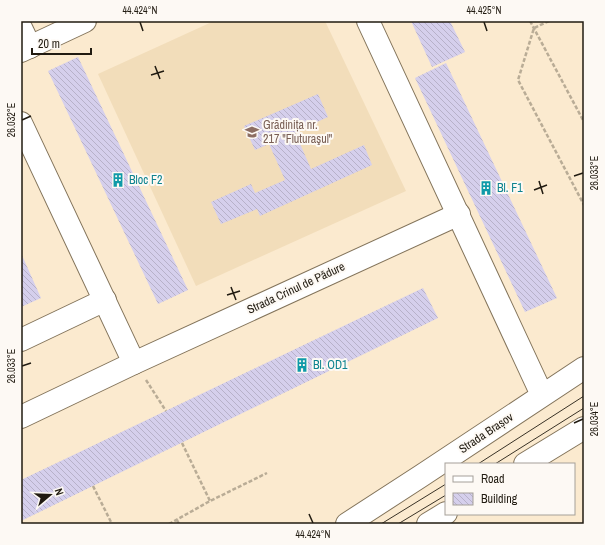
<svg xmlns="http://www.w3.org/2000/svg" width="605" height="545" font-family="'Archivo Narrow',sans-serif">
<defs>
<pattern id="building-back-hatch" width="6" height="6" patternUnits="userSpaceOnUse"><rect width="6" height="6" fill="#d5cfec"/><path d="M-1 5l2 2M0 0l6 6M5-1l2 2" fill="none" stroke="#b7b1c9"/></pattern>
</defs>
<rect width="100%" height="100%" fill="#fbeacf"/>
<path fill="#f2ddba" d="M 214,21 L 325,21 L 406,191 L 196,286 L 98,74 Z"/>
<g fill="url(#building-back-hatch)">
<path d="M 411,21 L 450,21 L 465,52 L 432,67 Z"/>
<path d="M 78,57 L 188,290 L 158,304 L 48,71 Z"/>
<path d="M 446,63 L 557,298 L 525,312 L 415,78 Z"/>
<path d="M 318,94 L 328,117 L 295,132 L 311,169 L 364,145 L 372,165 L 260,216 L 257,209 L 221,224 L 211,202 L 251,184 L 255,193 L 285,180 L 269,144 L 255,150 L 244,126 Z"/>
<path d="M 21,253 L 41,298 L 21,307 Z"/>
<path d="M 423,288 L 438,318 L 21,521 L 21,480 Z"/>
</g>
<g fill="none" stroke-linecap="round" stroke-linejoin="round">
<defs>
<g id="minor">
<path d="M 368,21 L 542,395"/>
<path d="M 21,28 L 30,47"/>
<path d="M 21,51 L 85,21"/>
<path d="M 21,123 L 134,363"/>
<path d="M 21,340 L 105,300"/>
<path d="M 21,417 L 134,363 L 459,214"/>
</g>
<g id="major">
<path d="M 525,464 L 584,428"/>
<path d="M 347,524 L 421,476 L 584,368"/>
<path d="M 428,524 L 446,513"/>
</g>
</defs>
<use href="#minor" stroke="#83745b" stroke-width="24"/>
<use href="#major" stroke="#83745b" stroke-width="24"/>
<g stroke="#b9ac96" stroke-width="2.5" stroke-dasharray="4 2" stroke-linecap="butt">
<path d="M 530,21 L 584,122"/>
<path d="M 549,21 L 534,28 L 518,80 L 584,205"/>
<path d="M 146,380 L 166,411"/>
<path d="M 182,443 L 210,501"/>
<path d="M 93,486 L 112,524"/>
<path d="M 177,520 L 179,524"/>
<path d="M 169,524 L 210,501 L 267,473"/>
</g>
<use href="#minor" stroke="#fff" stroke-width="22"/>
<use href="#major" stroke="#fff" stroke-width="22"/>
<g stroke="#393226" stroke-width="1">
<path d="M 478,464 L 584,396"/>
<path d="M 495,464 L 584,408"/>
<path d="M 381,524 L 446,484"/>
<path d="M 398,524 L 446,495"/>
</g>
</g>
<path fill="none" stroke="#211b11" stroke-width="1.5" d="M 140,22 L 143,31M 484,22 L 487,31M 155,66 L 160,79M 151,75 L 164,71M 22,120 L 31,116M 574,176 L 583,173M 539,181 L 543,194M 534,190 L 547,185M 231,287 L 236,300M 227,295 L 240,291M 22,366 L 31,363M 574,423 L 583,419M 309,514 L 313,523"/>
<defs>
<symbol id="school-bare" viewBox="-9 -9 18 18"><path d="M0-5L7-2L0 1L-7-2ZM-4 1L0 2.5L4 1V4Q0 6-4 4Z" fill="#8d6e63" stroke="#fdf9f4" stroke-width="2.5" paint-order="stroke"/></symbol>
<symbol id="building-bare" viewBox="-9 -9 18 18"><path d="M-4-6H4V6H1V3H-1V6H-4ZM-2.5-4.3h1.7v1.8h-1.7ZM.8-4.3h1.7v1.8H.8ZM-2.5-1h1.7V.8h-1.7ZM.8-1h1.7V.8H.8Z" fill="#0f9aa8" stroke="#fdf9f4" stroke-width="2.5" paint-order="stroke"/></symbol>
</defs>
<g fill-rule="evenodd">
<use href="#school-bare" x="242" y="122" width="20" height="20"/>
<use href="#building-bare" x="108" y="170" width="20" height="20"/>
<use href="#building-bare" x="476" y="178" width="20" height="20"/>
<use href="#building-bare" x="292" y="355" width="20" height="20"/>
</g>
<g text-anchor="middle" stroke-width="4" stroke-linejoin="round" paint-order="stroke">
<g font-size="12" fill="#785e54" stroke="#fdf9f4" text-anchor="start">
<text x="263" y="129">Grădinița nr.<tspan x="263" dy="14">217 "Fluturaşul"</tspan></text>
</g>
<g font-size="12" fill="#0d838f" stroke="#fdf9f4" text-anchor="start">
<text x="129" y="184">Bloc F2</text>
<text x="497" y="192">Bl. F1</text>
<text x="313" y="369">Bl. OD1</text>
</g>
<g font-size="12" fill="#211b11" stroke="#fdf9f4">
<text transform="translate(296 288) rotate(-25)" y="4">Strada Crinul de Pădure</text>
<text transform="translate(486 433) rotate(-34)" y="4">Strada Brașov</text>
</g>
</g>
<rect width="605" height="545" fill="none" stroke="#fdf9f4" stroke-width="44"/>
<rect x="445" y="463" width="130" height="52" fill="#fdf9f4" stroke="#a5a099"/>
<rect x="453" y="476" width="20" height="6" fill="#ffffff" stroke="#a5a099"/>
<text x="481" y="483" font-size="12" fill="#211b11">Road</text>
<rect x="453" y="493" width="20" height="12" fill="url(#building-back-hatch)" stroke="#a5a099"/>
<text x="481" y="503" font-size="12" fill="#211b11">Building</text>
<g transform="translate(50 495) rotate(71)" stroke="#fdf9f4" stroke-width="3" paint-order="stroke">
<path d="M0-3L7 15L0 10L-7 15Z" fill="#211b11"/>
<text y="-6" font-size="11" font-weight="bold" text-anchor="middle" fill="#211b11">N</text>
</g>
<path d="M32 48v6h59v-6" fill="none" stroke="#211b11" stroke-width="2"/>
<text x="38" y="48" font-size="12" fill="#211b11" stroke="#fdf9f4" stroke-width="3" paint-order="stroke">20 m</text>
<rect x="22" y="22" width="561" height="501" fill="none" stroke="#211b11" stroke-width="1.5"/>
<g font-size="10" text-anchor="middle" fill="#211b11">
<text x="140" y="14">44.424°N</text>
<text x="484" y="14">44.425°N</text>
<text transform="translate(11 120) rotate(-90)" y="4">26.032°E</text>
<text transform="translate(594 173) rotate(-90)" y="4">26.033°E</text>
<text transform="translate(11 366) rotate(-90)" y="4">26.033°E</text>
<text transform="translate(594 419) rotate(-90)" y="4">26.034°E</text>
<text x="313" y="538">44.424°N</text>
</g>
</svg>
